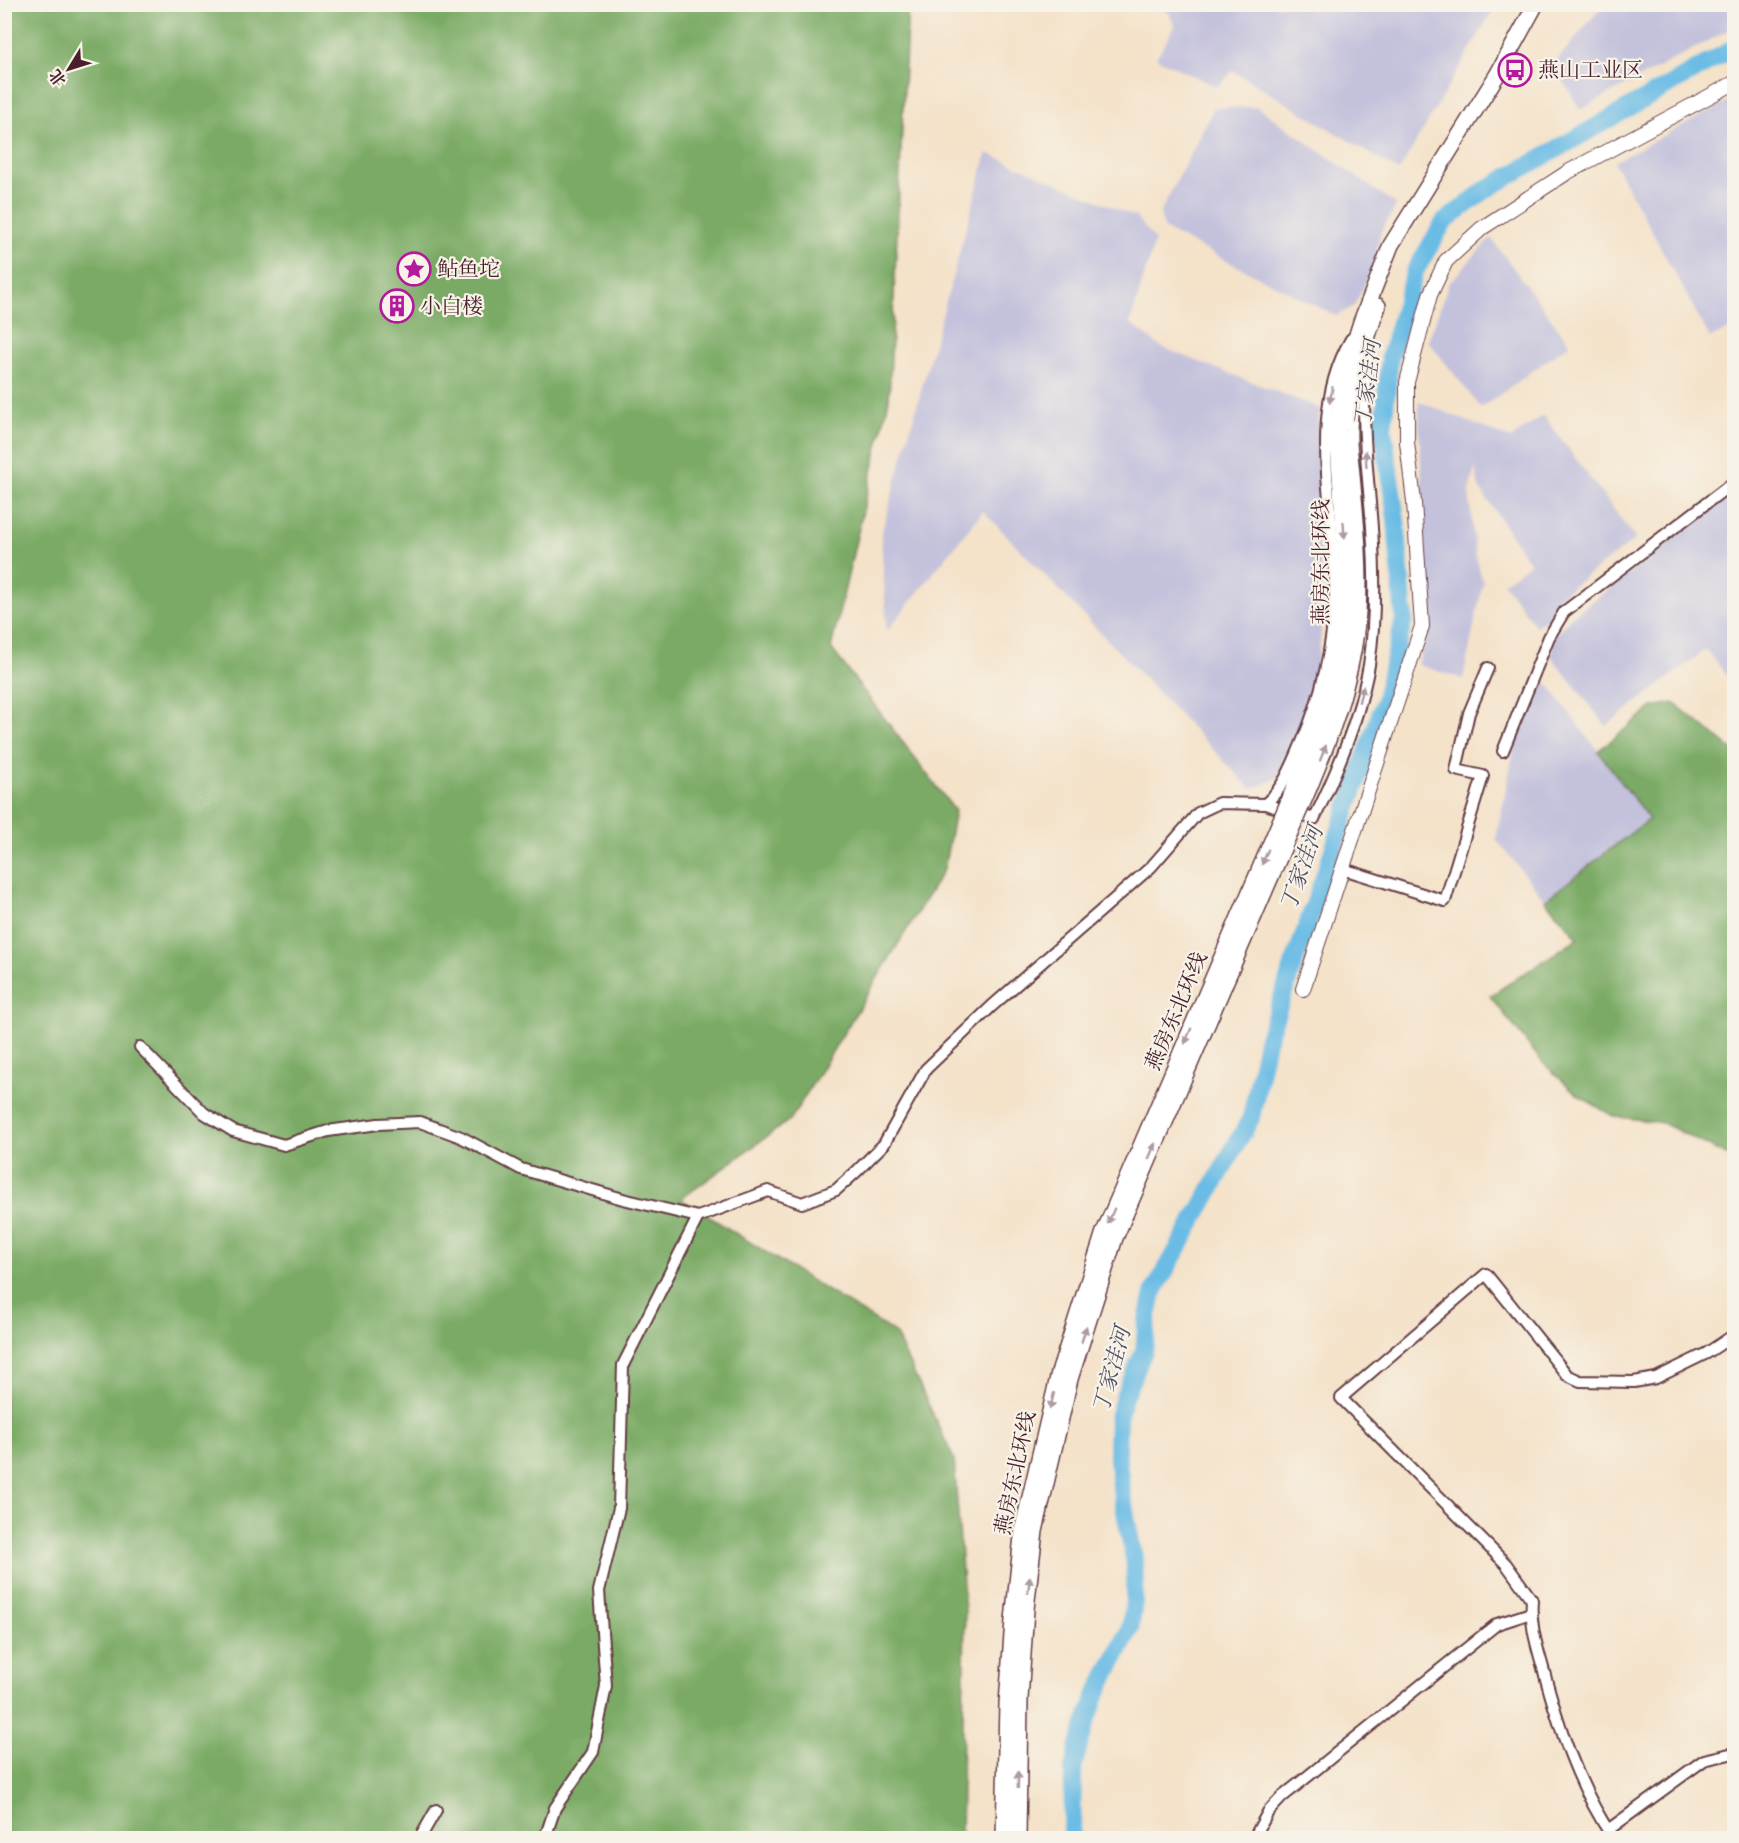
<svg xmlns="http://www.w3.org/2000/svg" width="1739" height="1843" font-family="'Sorts Mill Goudy','Noto Serif SC',serif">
<rect width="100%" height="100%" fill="#f7f3e8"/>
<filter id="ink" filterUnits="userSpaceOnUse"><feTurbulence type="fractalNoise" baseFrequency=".0167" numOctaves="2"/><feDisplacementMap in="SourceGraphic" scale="12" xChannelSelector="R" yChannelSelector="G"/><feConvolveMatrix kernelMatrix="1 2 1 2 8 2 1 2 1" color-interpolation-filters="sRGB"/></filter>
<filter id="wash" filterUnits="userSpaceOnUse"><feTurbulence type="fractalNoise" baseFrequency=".008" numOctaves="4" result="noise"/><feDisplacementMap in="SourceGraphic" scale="24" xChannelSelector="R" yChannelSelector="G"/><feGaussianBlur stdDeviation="1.35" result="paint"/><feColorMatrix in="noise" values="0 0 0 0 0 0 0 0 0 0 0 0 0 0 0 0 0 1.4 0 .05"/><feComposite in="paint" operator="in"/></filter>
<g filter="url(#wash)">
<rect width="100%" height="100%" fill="#f4e2c9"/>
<g fill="#c3c1db">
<path d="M 1153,5 L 1496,5 L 1399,171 L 1233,71 L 1217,87 L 1156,58 L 1175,26 L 1169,13 Z"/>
<path d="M 1603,5 L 1734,5 L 1734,27 L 1580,110 L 1554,64 Z"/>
<path d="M 1734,98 L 1734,332 L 1732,328 L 1710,338 L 1614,162 Z"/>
<path d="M 1257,107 L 1397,205 L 1380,233 L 1374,266 L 1354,306 L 1336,316 L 1164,229 L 1160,213 L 1214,108 Z"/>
<path d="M 987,153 L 1136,217 L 1155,240 L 1130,323 L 1161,347 L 1319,408 L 1321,634 L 1312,696 L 1280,777 L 1251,789 L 983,511 L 887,631 L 881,535 Z"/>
<path d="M 1491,238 L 1570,344 L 1481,408 L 1428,341 L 1449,283 Z"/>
<path d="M 1418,401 L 1511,439 L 1543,415 L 1636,539 L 1557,598 L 1565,606 L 1536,626 L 1503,583 L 1530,564 L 1479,487 L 1475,467 L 1469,492 L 1475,552 L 1483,583 L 1463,679 L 1418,665 L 1429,625 Z"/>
<path d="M 1734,489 L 1734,685 L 1706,649 L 1606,726 L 1551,656 L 1554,637 L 1570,618 L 1641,565 Z"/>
<path d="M 1544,679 L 1649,819 L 1545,900 L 1496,839 L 1517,734 Z"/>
</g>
<g fill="#7aaa65" stroke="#626448" stroke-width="1.5">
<path d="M 5,5 L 908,5 L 889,399 L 831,648 L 955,811 L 944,869 L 791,1119 L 681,1199 L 895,1333 L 954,1459 L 965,1612 L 961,1838 L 5,1838 Z"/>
<path d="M 1674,703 L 1734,751 L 1734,1159 L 1663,1123 L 1613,1116 L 1579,1096 L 1543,1063 L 1490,996 L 1578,938 L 1545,900 L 1649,819 L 1598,751 L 1653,707 Z"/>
</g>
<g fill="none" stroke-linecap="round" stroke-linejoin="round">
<path stroke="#6abce5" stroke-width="18" d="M 1072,1838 L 1073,1769 L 1078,1748 L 1095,1698 L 1130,1629 L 1134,1602 L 1135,1564 L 1122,1495 L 1117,1453 L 1118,1418 L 1124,1397 L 1144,1351 L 1147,1320 L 1153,1293 L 1251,1118 L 1267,1041 L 1385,700 L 1404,619 L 1396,519 L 1383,429 L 1390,357 L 1415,271 L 1444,222 L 1485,190 L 1734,48"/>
</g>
</g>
<g filter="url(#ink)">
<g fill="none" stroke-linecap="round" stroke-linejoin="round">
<defs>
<g id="minor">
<path d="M 1503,751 L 1549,637 L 1564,612 L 1734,482"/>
<path d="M 1265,804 C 1284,788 1292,765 1302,742 C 1322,696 1333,645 1335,595 C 1337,511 1305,416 1351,339"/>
<path d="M 1343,869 L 1445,901 L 1483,776 L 1456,770 L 1469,713 L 1488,668"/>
<path d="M 140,1047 L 204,1113 L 233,1131 L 284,1145 L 328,1131 L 378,1124 L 420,1122 L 461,1137 L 521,1169 L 623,1199 L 698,1217"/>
<path d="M 1608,1830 L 1704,1760 L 1734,1753"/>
<path d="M 420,1838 L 436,1810"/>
<path d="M 545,1838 L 555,1808 L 593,1752 L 606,1686 L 599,1591 L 619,1508 L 623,1365 L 698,1217 L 768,1191 L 802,1203 L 836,1190 L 856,1172 L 884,1144 L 926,1069 L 992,1006 L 1151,867 L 1198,813 L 1219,803 L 1265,804 L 1314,819 C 1337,772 1360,716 1369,665 C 1376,620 1375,572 1372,528 C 1368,470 1359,412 1368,355"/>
<path d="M 1254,1838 L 1268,1812 L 1282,1797 L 1497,1624 L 1531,1613"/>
<path d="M 1613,1838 C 1578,1786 1559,1728 1543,1668 C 1536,1643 1530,1625 1532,1600 L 1506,1564 L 1341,1398 L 1486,1274 L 1567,1375 L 1580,1381 L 1634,1382 L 1656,1378 L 1707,1353 L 1734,1335"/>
</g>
<path id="tertiary" d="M 1303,989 L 1422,626 L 1414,502 L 1407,442 L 1407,382 L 1430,295 L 1446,261 L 1482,228 L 1568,172 L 1734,83"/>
<g id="secondary">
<path d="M 1288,803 L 1320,726 L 1329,699 L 1341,648 L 1345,605 L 1346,559 L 1337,431 L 1346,370 L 1361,322 L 1391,245 L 1497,75 L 1536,4"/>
<path d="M 1301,807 C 1328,744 1353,681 1358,612 C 1361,566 1356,520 1352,475 C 1351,460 1348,445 1349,430 C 1350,387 1364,346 1378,306"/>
</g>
</defs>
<use href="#minor" stroke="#643c43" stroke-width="14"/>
<use href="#tertiary" stroke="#643c43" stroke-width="16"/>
<use href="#secondary" stroke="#643c43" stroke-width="18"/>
<use href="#minor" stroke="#fff" stroke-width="10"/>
<use href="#tertiary" stroke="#fff" stroke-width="14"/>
<use href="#secondary" stroke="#fff" stroke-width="15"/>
<defs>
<g id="secondary-bridge">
<path d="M 1004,1838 L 1007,1704 L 1013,1620 L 1023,1527 L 1059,1373 L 1104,1232 L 1288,803"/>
<path d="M 1018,1838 L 1020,1699 L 1026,1609 L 1035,1531 L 1070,1379 L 1115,1238 L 1301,807"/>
</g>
</defs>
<use href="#secondary-bridge" stroke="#643c43" stroke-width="18" stroke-linecap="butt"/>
<use href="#secondary-bridge" stroke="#fff" stroke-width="15"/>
</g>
<defs><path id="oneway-solid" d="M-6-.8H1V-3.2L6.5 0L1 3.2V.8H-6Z" transform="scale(1.5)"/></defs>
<g fill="#ae9aa0">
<use href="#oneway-solid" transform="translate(1331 395) rotate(100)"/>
<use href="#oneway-solid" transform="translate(1366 459) rotate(-93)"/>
<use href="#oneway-solid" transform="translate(1344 530) rotate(86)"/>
<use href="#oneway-solid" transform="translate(1361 694) rotate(-75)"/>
<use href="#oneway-solid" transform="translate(1323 753) rotate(-69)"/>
<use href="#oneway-solid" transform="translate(1265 857) rotate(113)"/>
<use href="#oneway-solid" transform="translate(1188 1036) rotate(113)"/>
<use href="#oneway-solid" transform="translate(1152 1151) rotate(-67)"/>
<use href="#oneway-solid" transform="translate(1111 1216) rotate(113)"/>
<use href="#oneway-solid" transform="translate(1084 1334) rotate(-73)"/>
<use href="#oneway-solid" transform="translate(1052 1401) rotate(104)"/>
<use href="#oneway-solid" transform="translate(1029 1585) rotate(-83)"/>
<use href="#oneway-solid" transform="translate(1018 1780) rotate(-89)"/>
</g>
</g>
<defs>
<symbol id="bus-ring" viewBox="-11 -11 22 22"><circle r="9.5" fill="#f7f3e8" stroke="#b5179e" stroke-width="1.5"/><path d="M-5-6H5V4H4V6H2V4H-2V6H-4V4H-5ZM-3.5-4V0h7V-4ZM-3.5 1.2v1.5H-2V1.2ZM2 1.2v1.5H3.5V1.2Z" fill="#b5179e"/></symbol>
<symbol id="sight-ring" viewBox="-11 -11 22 22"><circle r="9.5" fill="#f7f3e8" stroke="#b5179e" stroke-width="1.5"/><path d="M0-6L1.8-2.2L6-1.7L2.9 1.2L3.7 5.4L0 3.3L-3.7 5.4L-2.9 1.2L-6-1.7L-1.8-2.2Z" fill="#b5179e"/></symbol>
<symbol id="building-ring" viewBox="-11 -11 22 22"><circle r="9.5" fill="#f7f3e8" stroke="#b5179e" stroke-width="1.5"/><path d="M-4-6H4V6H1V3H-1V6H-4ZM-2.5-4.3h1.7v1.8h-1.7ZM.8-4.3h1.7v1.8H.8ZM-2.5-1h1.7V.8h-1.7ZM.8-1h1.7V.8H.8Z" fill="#b5179e"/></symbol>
</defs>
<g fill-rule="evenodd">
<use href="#bus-ring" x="1496" y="51" width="38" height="38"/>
<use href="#sight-ring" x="395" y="250" width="38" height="38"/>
<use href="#building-ring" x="378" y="287" width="38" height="38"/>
</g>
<g text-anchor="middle" stroke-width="4.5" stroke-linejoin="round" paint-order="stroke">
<g font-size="21" fill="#4a1f2b" stroke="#f7f3e8" text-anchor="start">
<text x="1538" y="77">燕山工业区</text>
<text x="437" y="276">鲇鱼坨</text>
<text x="420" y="313">小白楼</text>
</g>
<g font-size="21" fill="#4a1f2b" stroke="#f7f3e8">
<text transform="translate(1321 562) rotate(-90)" y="7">燕房东北环线</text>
<text transform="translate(1176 1011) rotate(-67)" y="7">燕房东北环线</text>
<text transform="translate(1015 1473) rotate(-78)" y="7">燕房东北环线</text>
</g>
<g font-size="22" font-style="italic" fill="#544e63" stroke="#f7f3e8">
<text transform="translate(1367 383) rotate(-83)" y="8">丁家洼河</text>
<text transform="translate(1301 868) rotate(-71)" y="8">丁家洼河</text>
<text transform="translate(1111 1370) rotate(-75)" y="8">丁家洼河</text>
</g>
</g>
<rect width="1739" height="1843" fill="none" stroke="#f7f3e8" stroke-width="24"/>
<g transform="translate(69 69) rotate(232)" stroke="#f7f3e8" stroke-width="4.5" paint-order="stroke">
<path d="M0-4.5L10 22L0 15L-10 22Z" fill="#4a1f2b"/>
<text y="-9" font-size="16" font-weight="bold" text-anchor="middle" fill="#4a1f2b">北</text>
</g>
</svg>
